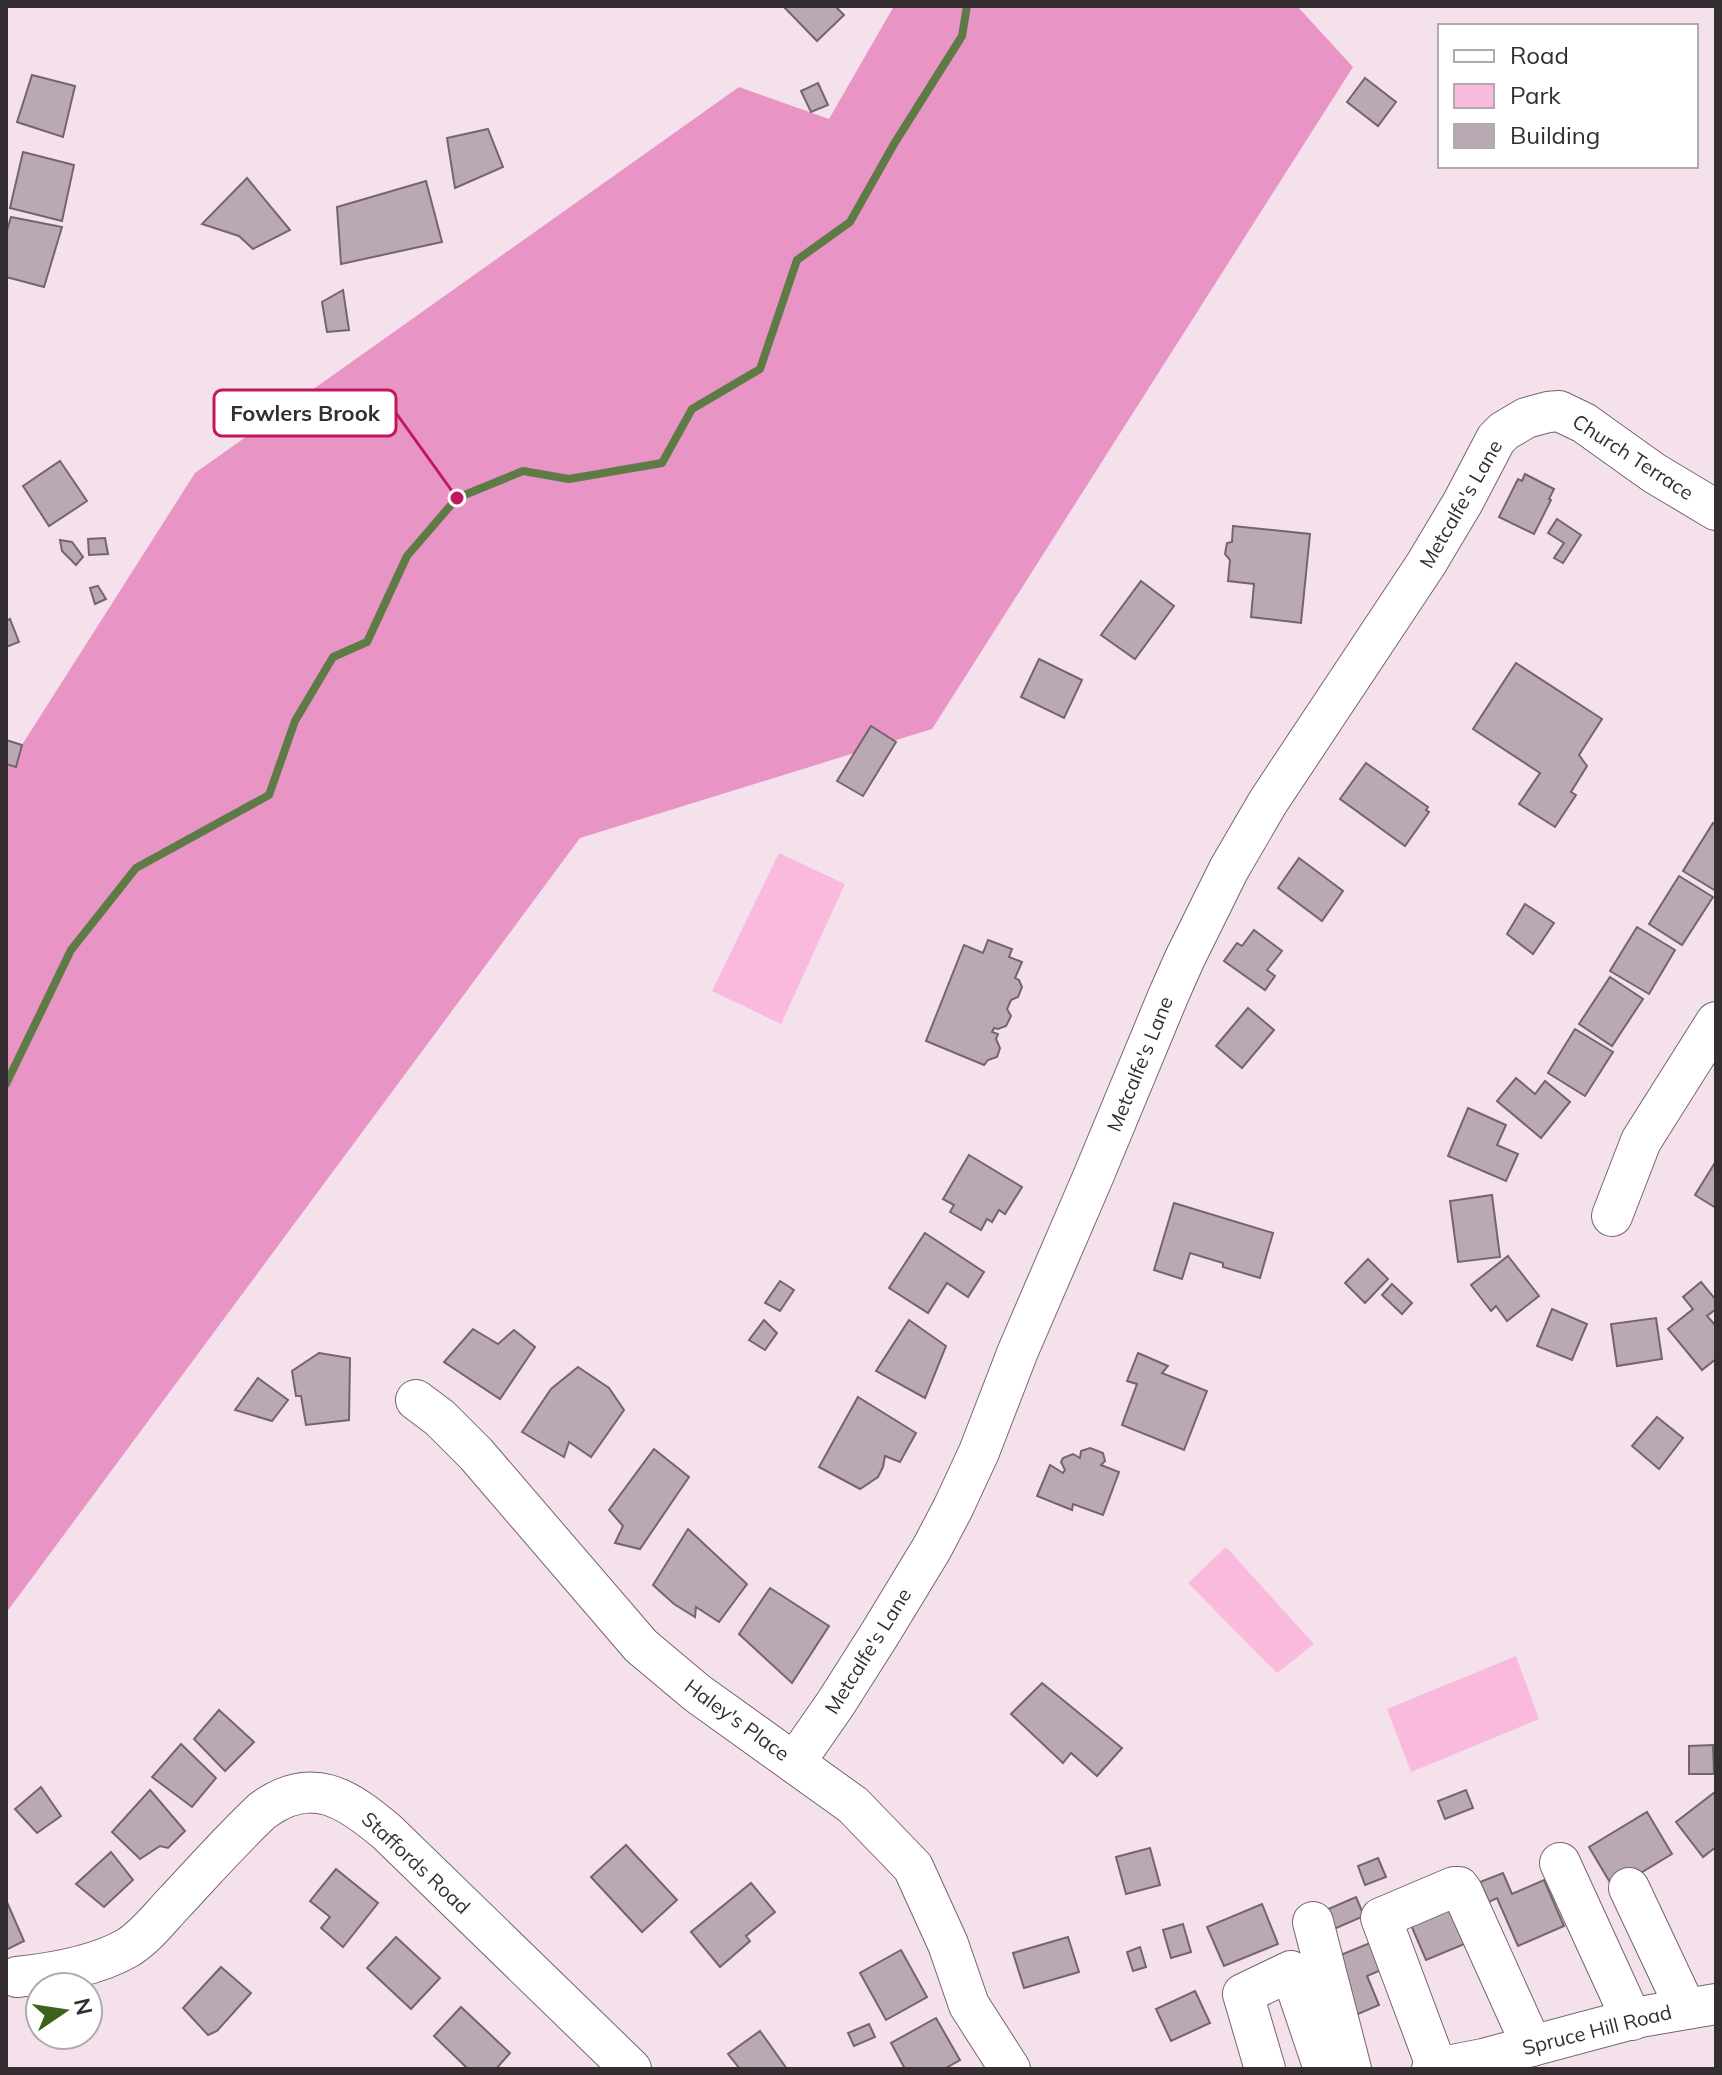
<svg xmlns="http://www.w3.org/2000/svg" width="1722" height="2075" font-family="Mulish,sans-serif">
<rect width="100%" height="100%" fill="#f4e1eb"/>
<g fill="#f9bade">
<path d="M 779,853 L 845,884 L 781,1024 L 712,991 Z"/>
<path d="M 1226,1547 L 1314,1644 L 1277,1673 L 1188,1583 Z"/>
<path d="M 1516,1656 L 1539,1719 L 1411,1772 L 1387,1709 Z"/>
</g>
<path fill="#e894c5" d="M 894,6 L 1297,6 L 1353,67 L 932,729 L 580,838 L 6,1613 L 6,770 L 195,473 L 739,87 L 829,119 Z"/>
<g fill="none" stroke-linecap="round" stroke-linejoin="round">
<path stroke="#5f7b45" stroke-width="8" d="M 6,1084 L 71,950 L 136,868 L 269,795 L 295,721 L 333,657 L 367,642 L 407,556 L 457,498 L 523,471 L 569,479 L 662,463 L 692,409 L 760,369 L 797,260 L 850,222 L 894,144 L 962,36 L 967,6"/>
</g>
<g fill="#baa9b2" stroke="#74656d" stroke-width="2">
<path d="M 783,6 L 835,6 L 844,15 L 817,41 Z"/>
<path d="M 32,75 L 75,86 L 63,137 L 17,122 Z"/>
<path d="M 1365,78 L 1396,102 L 1378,126 L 1347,102 Z"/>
<path d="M 818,83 L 828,105 L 811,112 L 801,91 Z"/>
<path d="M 488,129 L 503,167 L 455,188 L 447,138 Z"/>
<path d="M 23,152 L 74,165 L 62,221 L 10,208 Z"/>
<path d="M 247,178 L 290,230 L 253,249 L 239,236 L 202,224 Z"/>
<path d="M 426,181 L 442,242 L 341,264 L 337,207 Z"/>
<path d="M 11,217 L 62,227 L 44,287 L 6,277 L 6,234 Z"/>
<path d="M 343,290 L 349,330 L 327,332 L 322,302 Z"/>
<path d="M 60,461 L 87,501 L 49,526 L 23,486 Z"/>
<path d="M 1525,474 L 1554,489 L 1549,499 L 1551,500 L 1534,534 L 1499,517 L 1518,479 L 1522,481 Z"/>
<path d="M 1557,519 L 1581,535 L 1563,563 L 1554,558 L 1564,543 L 1548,533 Z"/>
<path d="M 1233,526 L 1310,534 L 1301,623 L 1251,617 L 1254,584 L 1228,581 L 1230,560 L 1225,554 L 1227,543 L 1232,542 Z"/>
<path d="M 105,538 L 108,554 L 89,555 L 88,539 Z"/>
<path d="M 60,540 L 72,542 L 83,557 L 76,565 L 62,551 Z"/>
<path d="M 1141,581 L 1174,606 L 1135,659 L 1101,635 Z"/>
<path d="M 98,586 L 106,599 L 95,604 L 90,588 Z"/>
<path d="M 10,619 L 19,642 L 6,647 L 6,621 Z"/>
<path d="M 1039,659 L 1082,680 L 1064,718 L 1021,697 Z"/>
<path d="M 1516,663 L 1602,719 L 1579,755 L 1587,766 L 1571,792 L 1576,795 L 1555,827 L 1519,804 L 1540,773 L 1473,729 Z"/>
<path d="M 871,726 L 896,742 L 863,796 L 837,781 Z"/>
<path d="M 6,740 L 22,745 L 16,767 L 6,764 Z"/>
<path d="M 1366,763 L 1428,807 L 1426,810 L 1429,812 L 1405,846 L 1340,799 Z"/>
<path d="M 1713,823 L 1716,825 L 1716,891 L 1683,871 Z"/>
<path d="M 1299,858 L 1343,891 L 1322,921 L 1278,888 Z"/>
<path d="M 1679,876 L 1713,897 L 1682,945 L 1649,924 Z"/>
<path d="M 1525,904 L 1554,923 L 1533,954 L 1507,934 Z"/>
<path d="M 1637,927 L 1675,950 L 1649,994 L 1610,971 Z"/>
<path d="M 1254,930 L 1282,951 L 1267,970 L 1275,976 L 1265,990 L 1224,961 L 1237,943 L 1242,946 Z"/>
<path d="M 988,940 L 1012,949 L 1009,957 L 1022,962 L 1015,978 L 1019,980 L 1022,987 L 1018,997 L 1011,1000 L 1007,1009 L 1011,1016 L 1006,1026 L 998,1029 L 994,1028 L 992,1032 L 998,1034 L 996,1039 L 1000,1048 L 997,1057 L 988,1060 L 984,1065 L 926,1041 L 964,945 L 983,953 Z"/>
<path d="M 1610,977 L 1643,999 L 1612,1046 L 1579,1024 Z"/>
<path d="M 1248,1008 L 1274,1030 L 1242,1068 L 1216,1046 Z"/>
<path d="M 1575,1029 L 1613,1052 L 1585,1096 L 1548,1073 Z"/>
<path d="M 1516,1078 L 1535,1094 L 1545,1081 L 1570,1102 L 1541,1138 L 1497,1101 Z"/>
<path d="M 1468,1108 L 1506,1125 L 1497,1145 L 1518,1154 L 1506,1181 L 1448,1156 Z"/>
<path d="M 969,1155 L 1022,1187 L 1005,1214 L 999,1210 L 992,1222 L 987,1219 L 981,1230 L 950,1212 L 954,1205 L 943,1199 Z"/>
<path d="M 1716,1161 L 1716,1208 L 1695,1195 Z"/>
<path d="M 1492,1195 L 1500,1257 L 1458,1262 L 1450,1201 Z"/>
<path d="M 1174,1203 L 1273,1233 L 1260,1278 L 1223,1267 L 1223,1263 L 1190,1253 L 1182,1279 L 1154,1270 Z"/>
<path d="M 925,1233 L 984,1272 L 968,1297 L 947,1283 L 928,1313 L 889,1288 Z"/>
<path d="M 1508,1256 L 1539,1296 L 1507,1321 L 1496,1306 L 1491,1311 L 1471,1285 Z"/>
<path d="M 1368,1259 L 1388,1279 L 1365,1303 L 1345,1283 Z"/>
<path d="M 780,1281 L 794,1290 L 780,1311 L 765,1303 Z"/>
<path d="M 1701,1282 L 1716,1300 L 1716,1309 L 1707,1316 L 1716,1326 L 1716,1359 L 1702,1370 L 1668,1329 L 1693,1309 L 1683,1297 Z"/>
<path d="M 1392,1284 L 1412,1303 L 1402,1314 L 1382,1295 Z"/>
<path d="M 1552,1309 L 1587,1324 L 1572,1360 L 1537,1346 Z"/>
<path d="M 1656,1318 L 1662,1359 L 1617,1366 L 1611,1324 Z"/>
<path d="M 764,1320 L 777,1333 L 765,1350 L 749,1340 Z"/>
<path d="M 909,1320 L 946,1346 L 925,1398 L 876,1371 Z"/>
<path d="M 473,1329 L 498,1344 L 514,1330 L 535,1347 L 500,1399 L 444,1362 Z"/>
<path d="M 319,1353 L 350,1358 L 349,1420 L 306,1425 L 301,1396 L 296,1396 L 292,1371 Z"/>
<path d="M 1138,1353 L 1168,1366 L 1162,1373 L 1207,1391 L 1184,1450 L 1122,1425 L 1137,1384 L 1127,1381 Z"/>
<path d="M 578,1367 L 609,1388 L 624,1410 L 591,1457 L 569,1442 L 564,1457 L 522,1432 L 551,1389 Z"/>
<path d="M 258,1378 L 288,1400 L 272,1421 L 235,1410 Z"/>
<path d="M 858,1397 L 916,1433 L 900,1462 L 885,1456 L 883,1467 L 878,1477 L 860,1489 L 819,1467 Z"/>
<path d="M 1657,1417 L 1683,1438 L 1659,1469 L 1632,1446 Z"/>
<path d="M 1090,1448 L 1103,1453 L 1105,1461 L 1101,1465 L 1119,1472 L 1103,1515 L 1073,1504 L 1072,1510 L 1037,1496 L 1050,1465 L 1063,1473 L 1065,1470 L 1061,1462 L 1063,1458 L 1073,1454 L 1080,1458 L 1081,1451 Z"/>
<path d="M 654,1449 L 689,1477 L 640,1549 L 615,1543 L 623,1526 L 609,1510 Z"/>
<path d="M 688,1529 L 747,1584 L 719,1622 L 696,1607 L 695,1617 L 674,1604 L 653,1585 Z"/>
<path d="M 770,1588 L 829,1626 L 792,1683 L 739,1634 Z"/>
<path d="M 1042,1683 L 1122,1748 L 1097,1776 L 1071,1753 L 1063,1763 L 1011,1714 Z"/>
<path d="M 219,1710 L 254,1742 L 225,1771 L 194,1739 Z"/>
<path d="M 181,1744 L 216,1778 L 192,1807 L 152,1777 Z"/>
<path d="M 1713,1745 L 1714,1774 L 1689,1774 L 1689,1746 Z"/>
<path d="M 41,1787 L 61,1816 L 37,1833 L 15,1809 Z"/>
<path d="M 150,1790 L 185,1831 L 168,1848 L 160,1846 L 140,1859 L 112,1832 Z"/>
<path d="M 1466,1790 L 1473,1808 L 1445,1819 L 1438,1801 Z"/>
<path d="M 1715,1792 L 1716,1847 L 1703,1857 L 1676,1822 Z"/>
<path d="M 1647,1812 L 1672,1854 L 1614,1889 L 1589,1847 Z"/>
<path d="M 626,1845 L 677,1900 L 642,1932 L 591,1877 Z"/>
<path d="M 1150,1848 L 1160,1885 L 1126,1894 L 1116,1857 Z"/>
<path d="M 111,1852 L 133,1880 L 104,1907 L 76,1884 Z"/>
<path d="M 1378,1858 L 1386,1877 L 1365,1885 L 1358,1866 Z"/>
<path d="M 336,1869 L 378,1903 L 343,1947 L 321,1928 L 330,1917 L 310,1901 Z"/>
<path d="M 1503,1873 L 1512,1894 L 1544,1880 L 1564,1926 L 1518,1946 L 1497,1898 L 1489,1902 L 1480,1882 Z"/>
<path d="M 751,1883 L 775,1912 L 746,1936 L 750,1941 L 720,1967 L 691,1932 Z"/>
<path d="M 1356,1897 L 1364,1916 L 1334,1929 L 1326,1910 Z"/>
<path d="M 6,1900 L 24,1941 L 6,1950 Z"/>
<path d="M 1262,1904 L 1278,1944 L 1224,1966 L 1207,1927 Z"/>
<path d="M 1459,1905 L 1474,1940 L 1426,1960 L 1411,1925 Z"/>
<path d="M 1183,1924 L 1191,1952 L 1171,1958 L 1163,1930 Z"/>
<path d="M 396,1937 L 440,1978 L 411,2009 L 367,1968 Z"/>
<path d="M 1068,1937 L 1079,1972 L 1024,1988 L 1013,1953 Z"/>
<path d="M 1370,1943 L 1381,1970 L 1367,1976 L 1379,2005 L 1351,2017 L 1333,1958 Z"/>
<path d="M 1140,1947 L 1146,1967 L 1133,1971 L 1127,1952 Z"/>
<path d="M 901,1950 L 927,1997 L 886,2020 L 860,1973 Z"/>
<path d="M 221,1967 L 251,1993 L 217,2031 L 208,2035 L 183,2008 Z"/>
<path d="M 1195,1991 L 1210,2023 L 1171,2041 L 1156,2009 Z"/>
<path d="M 461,2007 L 510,2053 L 496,2069 L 468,2069 L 434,2036 Z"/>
<path d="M 936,2018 L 960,2060 L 944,2069 L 905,2069 L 891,2043 Z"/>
<path d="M 869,2024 L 875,2037 L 854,2046 L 848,2033 Z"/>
<path d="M 760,2031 L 787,2069 L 740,2069 L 728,2054 Z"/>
</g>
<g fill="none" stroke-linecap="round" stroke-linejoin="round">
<defs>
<g id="minor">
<path d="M 1612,1216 L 1641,1141 L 1716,1022"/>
<path d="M 416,1400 L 440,1418 L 476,1454 L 641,1646 L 697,1693 L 853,1805 L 913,1867 L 948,1944 L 969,2005 L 1010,2069"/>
<path d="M 795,1762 L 836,1703 L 881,1632 L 932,1548 L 953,1508 L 979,1452 L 1018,1351 L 1093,1177 L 1169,994 L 1185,958 L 1229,869 L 1268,802 L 1426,564 L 1463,502 L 1496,439 L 1504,431 L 1526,418 L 1548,412 L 1559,411 L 1584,423 L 1654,473 L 1716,510"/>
<path d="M 1560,1863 L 1632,2020"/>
<path d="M 1629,1888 L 1686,2009"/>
<path d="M 1313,1922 L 1351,2069"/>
<path d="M 17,1977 C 54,1973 97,1966 129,1947 C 146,1936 159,1919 173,1904 C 202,1873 231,1840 262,1811 C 311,1774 347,1798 387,1832 L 631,2069"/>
<path d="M 1437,2068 L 1381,1918 L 1454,1887 L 1459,1887 L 1462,1891 L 1532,2046"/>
<path d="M 1265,2069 L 1243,1994 L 1291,1971 L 1324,2069"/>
<path d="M 1432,2069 L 1483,2059 L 1640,2017 L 1716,2004"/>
</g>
</defs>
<use href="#minor" stroke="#75656e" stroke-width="42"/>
<use href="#minor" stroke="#fff" stroke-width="40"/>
</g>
<g text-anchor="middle" stroke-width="6" stroke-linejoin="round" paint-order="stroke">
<g font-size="20" fill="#342d31" stroke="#fff">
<text transform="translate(1633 457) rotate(33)" y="7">Church Terrace</text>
<text transform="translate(1461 504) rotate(-60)" y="7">Metcalfe's Lane</text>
<text transform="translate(1140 1064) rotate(-68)" y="7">Metcalfe's Lane</text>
<text transform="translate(868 1651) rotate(-58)" y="7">Metcalfe's Lane</text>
<text transform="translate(737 1720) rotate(36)" y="7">Haley's Place</text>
<text transform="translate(416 1863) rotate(43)" y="7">Staffords Road</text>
<text transform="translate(1597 2030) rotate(-14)" y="7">Spruce Hill Road</text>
</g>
</g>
<path fill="none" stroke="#c2185b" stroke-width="3" d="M457 498L396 413"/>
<circle fill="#c2185b" stroke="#fff" stroke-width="3" cx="457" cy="498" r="8"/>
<rect fill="#fff" stroke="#c2185b" stroke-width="3" x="214" y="390" width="182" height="46" rx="8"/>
<g font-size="22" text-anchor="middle" font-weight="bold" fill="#342d31">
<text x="305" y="421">Fowlers Brook</text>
</g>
<rect width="1722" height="2075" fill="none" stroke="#342d31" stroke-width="16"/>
<rect x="1438" y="24" width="260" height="144" fill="#ffffff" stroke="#aeabad" stroke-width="2"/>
<rect x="1454" y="50" width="40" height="12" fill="#ffffff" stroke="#aeabad" stroke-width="2"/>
<text x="1510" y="64" font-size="24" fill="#342d31">Road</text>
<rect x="1454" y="84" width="40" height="24" fill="#f9bade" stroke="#aeabad" stroke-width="2"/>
<text x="1510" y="104" font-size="24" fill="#342d31">Park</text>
<rect x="1454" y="124" width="40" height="24" fill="#baa9b2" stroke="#aeabad" stroke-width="2"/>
<text x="1510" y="144" font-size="24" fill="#342d31">Building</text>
<g transform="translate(64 2011) rotate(77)"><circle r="38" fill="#ffffff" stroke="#aeabad" stroke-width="2"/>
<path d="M0-6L14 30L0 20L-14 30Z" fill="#3d621a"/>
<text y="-12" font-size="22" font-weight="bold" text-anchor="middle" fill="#342d31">N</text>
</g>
</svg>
